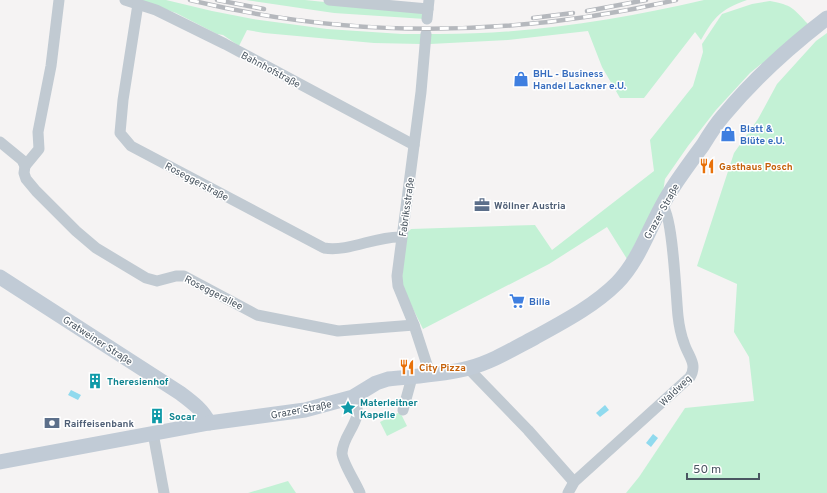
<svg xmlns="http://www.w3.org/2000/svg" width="827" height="493" font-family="Overpass,sans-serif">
<rect width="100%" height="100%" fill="#f5f3f3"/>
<g fill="#c3f1d5">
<path d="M 138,0 L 166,0 L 212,11 L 253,19 L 327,29 L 402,34 L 424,34 L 421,44 L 374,43 L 264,33 L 247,30 L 239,46 L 223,35 L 217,34 L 176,13 Z"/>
<path d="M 246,0 L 305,0 L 422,12 L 425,19 L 334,13 Z"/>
<path d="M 704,0 L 747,0 C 720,10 715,16 701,40 L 695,32 L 644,98 L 620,98 L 602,67 L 588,31 L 508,40 L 430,44 L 430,34 C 522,35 614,21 704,0 Z"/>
<path d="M 770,1 C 792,5 793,8 808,24 L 768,62 L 761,64 L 750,73 L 716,110 L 688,146 L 665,179 L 663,192 L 627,259 L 607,227 L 549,264 L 423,329 L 401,285 L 407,233 L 411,229 L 535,225 L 552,250 L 654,171 L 650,140 L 693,86 L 703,52 L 702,44 L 722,14 L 752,4 Z"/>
<path d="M 827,33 L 827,493 L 626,493 L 639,477 L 685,408 L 754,401 L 749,357 L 734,332 L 737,284 L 697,266 L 734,153 L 758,119 L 777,84 L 816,41 Z"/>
<path d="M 400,412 L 407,426 L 387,436 L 380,422 Z"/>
<path d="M 288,481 L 296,493 L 248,493 Z"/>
</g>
<g fill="#90daee">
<path d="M 71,390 L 81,395 L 78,400 L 68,395 Z"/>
<path d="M 605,405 L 609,410 L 600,417 L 596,413 Z"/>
<path d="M 653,434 L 658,438 L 651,447 L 646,443 Z"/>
</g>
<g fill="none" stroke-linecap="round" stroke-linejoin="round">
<g stroke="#c1cad2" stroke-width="11">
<path d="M 125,0 L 156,10 L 225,44 L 414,145"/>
<path d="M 329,0 L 428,9"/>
<path d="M 138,4 L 123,100 L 120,133 L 131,146 L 324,248 C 350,252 375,236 401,237"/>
<path d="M 427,19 L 429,0"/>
<path d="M 426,34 L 421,92 L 397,276 L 398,286 L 414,325 L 430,374"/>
<path d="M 0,142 L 22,160 L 25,166 L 24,173 L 26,179 L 36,191 L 76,231 L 96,248 L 146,278 L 157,281 L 176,276 L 184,276 L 257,315 L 338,331 L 414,325"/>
<path d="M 25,166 L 39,149 L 38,132 L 51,66 L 59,0"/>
<path d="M 468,368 L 528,430 L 574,482"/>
<path d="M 353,397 C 367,419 343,432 342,453 C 342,462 356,483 360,493"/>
<path d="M 403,410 L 411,381 L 411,376"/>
<path d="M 153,433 L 164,493"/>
<path d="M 568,493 L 574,482 L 690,377 C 698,364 688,356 684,343 C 681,335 679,325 678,316 C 676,298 673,214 662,205"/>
</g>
<g stroke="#c1cbd6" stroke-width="15">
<path d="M 0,277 L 180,393 C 192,402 203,410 209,423"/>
<path d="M 0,462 L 209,423 L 305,410 L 353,397 L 376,383 L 388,379 C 414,376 443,375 469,368 C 492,362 513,349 534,338 C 563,322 594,306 617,283 C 641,259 651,221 670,192 C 680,176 692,160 703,145 C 709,135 716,124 724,115 C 754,79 789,47 827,18"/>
</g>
<defs>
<g id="rail">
<path d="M 190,0 C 350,39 515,37 676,0"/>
<path d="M 217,0 L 264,9"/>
<path d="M 587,11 L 646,0"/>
<path d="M 533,18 L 573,13"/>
</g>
</defs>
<use href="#rail" stroke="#b5b8bd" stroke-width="4.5"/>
<use href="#rail" stroke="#fff" stroke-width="3" stroke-dasharray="9" stroke-linecap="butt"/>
</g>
<defs>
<symbol id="shop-bare" viewBox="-9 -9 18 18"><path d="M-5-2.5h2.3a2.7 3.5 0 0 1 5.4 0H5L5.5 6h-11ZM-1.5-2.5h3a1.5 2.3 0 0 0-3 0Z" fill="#3f7fe0" stroke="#fff" stroke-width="2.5" paint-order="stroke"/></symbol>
<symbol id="restaurant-bare" viewBox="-9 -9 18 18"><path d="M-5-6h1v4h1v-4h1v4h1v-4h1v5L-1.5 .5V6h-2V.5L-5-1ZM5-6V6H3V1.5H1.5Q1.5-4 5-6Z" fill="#e8710a" stroke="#fff" stroke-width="2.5" paint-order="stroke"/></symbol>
<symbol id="office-bare" viewBox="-9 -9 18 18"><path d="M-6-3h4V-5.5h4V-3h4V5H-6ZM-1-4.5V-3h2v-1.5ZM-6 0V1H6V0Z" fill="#5c6f8a" stroke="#fff" stroke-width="2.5" paint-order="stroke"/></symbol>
<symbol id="supermarket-bare" viewBox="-9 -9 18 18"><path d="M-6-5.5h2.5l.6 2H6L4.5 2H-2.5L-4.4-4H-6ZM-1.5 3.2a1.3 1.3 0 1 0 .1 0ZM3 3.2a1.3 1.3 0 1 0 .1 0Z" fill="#3f7fe0" stroke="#fff" stroke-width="2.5" paint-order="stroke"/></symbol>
<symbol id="building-bare" viewBox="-9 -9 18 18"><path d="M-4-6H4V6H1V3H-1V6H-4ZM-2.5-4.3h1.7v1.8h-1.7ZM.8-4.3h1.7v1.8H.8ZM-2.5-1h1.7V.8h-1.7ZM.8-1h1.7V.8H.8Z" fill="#0f9aa8" stroke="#fff" stroke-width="2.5" paint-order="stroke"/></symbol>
<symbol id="sight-bare" viewBox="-9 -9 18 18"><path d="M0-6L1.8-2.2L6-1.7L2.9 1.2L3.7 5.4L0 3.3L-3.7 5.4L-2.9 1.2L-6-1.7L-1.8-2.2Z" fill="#0f9aa8" stroke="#fff" stroke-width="2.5" paint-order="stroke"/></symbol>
<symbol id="bank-bare" viewBox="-9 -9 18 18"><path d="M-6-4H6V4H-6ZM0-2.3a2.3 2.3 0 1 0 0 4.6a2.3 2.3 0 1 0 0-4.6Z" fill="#5c6f8a" stroke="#fff" stroke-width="2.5" paint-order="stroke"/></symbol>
</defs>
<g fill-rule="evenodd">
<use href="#shop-bare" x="510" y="68" width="22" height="22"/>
<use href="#shop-bare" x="717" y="123" width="22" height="22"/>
<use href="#restaurant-bare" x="696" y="155" width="22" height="22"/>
<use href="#office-bare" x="471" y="194" width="22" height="22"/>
<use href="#supermarket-bare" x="506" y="290" width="22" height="22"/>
<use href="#restaurant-bare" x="396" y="356" width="22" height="22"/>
<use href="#building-bare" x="84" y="370" width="22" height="22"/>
<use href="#sight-bare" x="337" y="397" width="22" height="22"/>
<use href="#building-bare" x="146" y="405" width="22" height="22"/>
<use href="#bank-bare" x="41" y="412" width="22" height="22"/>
</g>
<g text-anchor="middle" stroke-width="3" stroke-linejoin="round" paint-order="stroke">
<g font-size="10" fill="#4a5661" stroke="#fff">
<text transform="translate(271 69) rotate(28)" y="4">Bahnhofstraße</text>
<text transform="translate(197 181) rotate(28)" y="4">Roseggerstraße</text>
<text transform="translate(406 207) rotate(-82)" y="4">Fabriksstraße</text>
<text transform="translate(661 211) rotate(-61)" y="4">Grazer Straße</text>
<text transform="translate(214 292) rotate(27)" y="4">Roseggerallee</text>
<text transform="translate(98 340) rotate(33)" y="4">Gratweiner Straße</text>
<text transform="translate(675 390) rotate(-44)" y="4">Waldweg</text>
<text transform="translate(301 409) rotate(-11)" y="4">Grazer Straße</text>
</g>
<g font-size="10" font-weight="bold" fill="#366cbe" stroke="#fff" text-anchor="start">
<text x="533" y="77">BHL - Business<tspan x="533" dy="12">Handel Lackner e.U.</tspan></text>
<text x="740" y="132">Blatt &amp;<tspan x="740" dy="12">Blüte e.U.</tspan></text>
<text x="529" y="305">Billa</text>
</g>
<g font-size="10" font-weight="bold" fill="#c56008" stroke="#fff" text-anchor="start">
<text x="719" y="170">Gasthaus Posch</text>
<text x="419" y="371">City Pizza</text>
</g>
<g font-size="10" font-weight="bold" fill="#4e5e75" stroke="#fff" text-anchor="start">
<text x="494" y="209">Wöllner Austria</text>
<text x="64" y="427">Raiffeisenbank</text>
</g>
<g font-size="10" font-weight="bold" fill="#0d838f" stroke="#fff" text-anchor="start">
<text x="107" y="385">Theresienhof</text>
<text x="360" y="406">Materleitner<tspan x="360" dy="12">Kapelle</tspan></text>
<text x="169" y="420">Socar</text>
</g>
</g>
<path d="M687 473v6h72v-6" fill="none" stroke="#4a5661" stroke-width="2"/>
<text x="693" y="473" font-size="12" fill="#4a5661" stroke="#ffffff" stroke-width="3" paint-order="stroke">50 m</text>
</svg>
